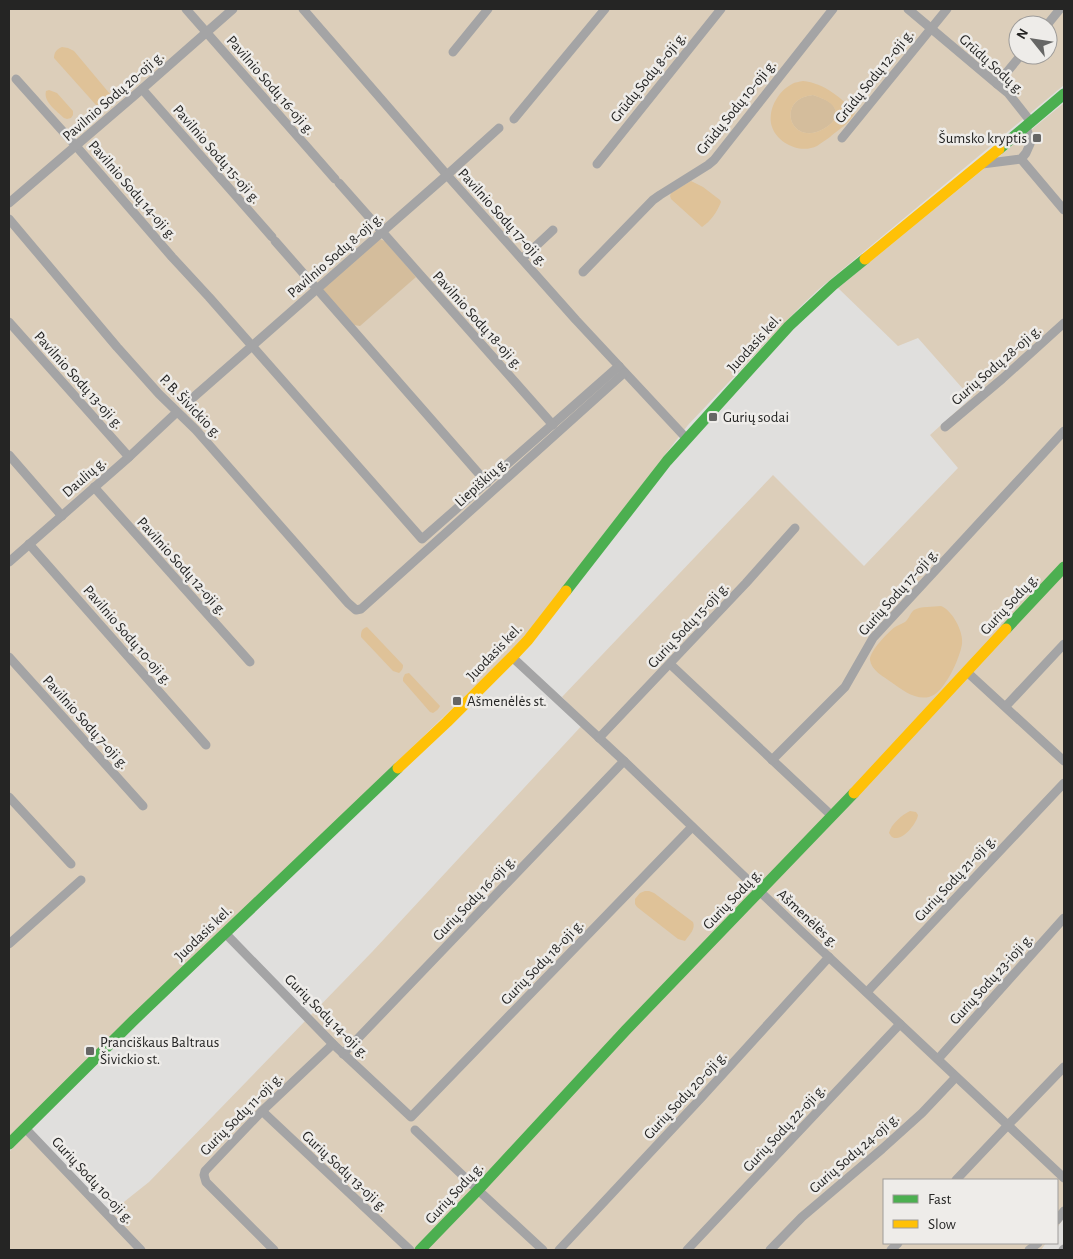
<svg xmlns="http://www.w3.org/2000/svg" width="1073" height="1259" font-family="'Alegreya Sans',sans-serif">
<rect width="100%" height="100%" fill="#e0dfdd"/>
<g fill="#dcceba" fill-rule="evenodd">
<path d="M 9,9 L 1064,9 L 1064,85 L 819,289 L 800,307 L 688,425 L 528,632 L 500,662 L 9,1138 ZM 1018,25 L 1048,25 L 1048,55 L 1018,55 Z"/>
<path d="M 1064,103 L 1064,1218 L 1057,1228 L 1057,1180 L 884,1180 L 884,1243 L 1046,1243 L 1041,1250 L 9,1250 L 9,1152 L 31,1130 L 110,1213 L 149,1182 L 372,952 L 586,721 L 562,697 L 773,475 L 864,566 L 958,468 L 930,435 L 971,398 L 918,338 L 898,346 L 838,288 Z"/>
</g>
<g fill="#d4bd9c">
<path d="M 813,95 C 824,99 839,103 835,117 C 834,121 831,124 828,126 C 792,152 773,99 813,95 Z"/>
<path d="M 379,239 L 385,241 L 416,277 L 360,326 L 354,325 L 324,292 L 323,289 Z"/>
</g>
<g fill="#dfc298" fill-rule="evenodd">
<path d="M 62,47 L 68,48 L 74,51 L 110,94 L 110,99 L 105,106 L 96,105 L 54,58 C 54,52 57,49 62,47 Z"/>
<path d="M 803,81 C 824,83 842,98 855,113 C 849,124 839,129 830,137 C 826,140 821,143 817,146 C 801,154 778,144 772,127 C 767,111 777,92 792,84 C 795,82 799,82 803,81 ZM 813,95 C 824,99 839,104 835,117 C 834,121 831,124 828,126 C 792,152 773,99 813,95 Z"/>
<path d="M 49,90 L 57,93 L 73,111 L 73,115 L 71,118 L 67,119 L 64,118 C 57,111 43,102 46,91 Z"/>
<path d="M 691,181 L 703,187 L 720,200 L 721,202 C 717,212 711,221 702,227 L 671,199 L 670,196 L 671,193 Z"/>
<path d="M 941,606 C 952,610 964,632 962,644 C 960,658 944,694 929,697 C 914,700 903,690 891,682 C 884,677 871,670 870,660 C 869,652 888,632 895,627 C 898,625 902,624 905,622 C 909,619 910,613 914,610 C 921,606 933,607 941,606 Z"/>
<path d="M 367,627 L 403,665 C 403,669 402,670 399,673 L 393,671 L 361,637 C 361,632 361,629 367,627 Z"/>
<path d="M 409,673 L 440,706 C 439,709 436,711 433,713 L 430,712 L 403,681 L 403,678 L 405,674 Z"/>
<path d="M 910,811 L 916,812 L 918,815 C 917,823 904,839 896,838 C 892,838 891,836 889,833 C 891,824 902,815 910,811 Z"/>
<path d="M 645,891 L 649,891 L 654,893 L 693,922 C 696,929 689,935 685,941 L 678,939 L 637,907 L 635,904 L 635,899 L 640,893 Z"/>
</g>
<g fill="none" stroke-linecap="round" stroke-linejoin="round">
<g stroke="#a4a4a5" stroke-width="9">
<path d="M 186,9 L 335,179"/>
<path d="M 303,9 L 447,175 L 576,320 L 687,439"/>
<path d="M 908,9 L 997,84 L 1008,93 L 1031,122"/>
<path d="M 1047,25 L 1060,9"/>
<path d="M 453,52 L 488,9"/>
<path d="M 16,79 L 76,146 L 172,257 L 209,297 L 422,539 L 619,366"/>
<path d="M 997,84 L 1021,55"/>
<path d="M 142,89 L 272,237"/>
<path d="M 514,119 L 605,9"/>
<path d="M 842,138 L 947,9"/>
<path d="M 1021,159 L 1064,210"/>
<path d="M 597,164 L 721,9"/>
<path d="M 982,164 L 1021,159 L 1026,153 L 1030,144 L 1030,139 L 1026,127"/>
<path d="M 339,183 L 553,425"/>
<path d="M 9,203 L 142,89 L 233,9"/>
<path d="M 9,219 L 117,347 L 159,394 L 196,430 L 348,603 L 356,610 L 361,609 L 624,373"/>
<path d="M 275,241 L 487,483"/>
<path d="M 522,259 L 553,230"/>
<path d="M 583,272 L 653,200 L 660,195 L 708,165 L 714,160 L 833,9"/>
<path d="M 9,322 L 129,457"/>
<path d="M 188,402 L 447,175 L 499,128"/>
<path d="M 945,427 L 1002,379 L 1064,323"/>
<path d="M 9,455 L 62,516"/>
<path d="M 94,487 L 250,662"/>
<path d="M 29,544 L 206,745"/>
<path d="M 9,562 L 129,457 L 177,412"/>
<path d="M 9,657 L 143,806"/>
<path d="M 512,657 L 624,761 L 800,930 L 1064,1178"/>
<path d="M 670,664 L 832,816"/>
<path d="M 967,672 L 1064,761"/>
<path d="M 1006,706 L 1064,644"/>
<path d="M 599,738 L 746,583 L 795,528"/>
<path d="M 772,760 L 845,687 L 873,638 L 1064,431"/>
<path d="M 9,797 L 71,864"/>
<path d="M 225,933 L 333,1044 L 411,1117 L 692,827"/>
<path d="M 9,944 L 81,880"/>
<path d="M 867,992 L 1064,783"/>
<path d="M 343,1054 L 624,761"/>
<path d="M 938,1059 L 1064,918"/>
<path d="M 262,1111 L 410,1250"/>
<path d="M 25,1128 L 141,1250"/>
<path d="M 415,1130 L 478,1190 L 543,1250"/>
<path d="M 956,1180 L 1008,1125 L 1064,1067"/>
<path d="M 1057,1220 L 1064,1211"/>
<path d="M 274,1250 L 206,1182 L 204,1175 L 205,1171 L 262,1111 L 333,1044"/>
<path d="M 559,1250 L 701,1098 L 829,957"/>
<path d="M 687,1250 L 900,1024"/>
<path d="M 770,1250 L 802,1217 L 882,1149 L 922,1113 L 956,1077"/>
<path d="M 891,1250 L 898,1243"/>
<path d="M 1029,1250 L 1038,1243"/>
<path d="M 1063,1250 L 1064,1249"/>
</g>
<g stroke="#4caf50" stroke-width="11">
<path d="M 999,149 L 1064,94"/>
<path d="M 566,591 L 667,461 L 789,326 L 833,285 L 865,259"/>
<path d="M 1006,629 L 1064,567"/>
<path d="M 9,1144 L 133,1021 L 398,768"/>
<path d="M 420,1250 L 478,1190 L 626,1030 L 854,793"/>
</g>
<g stroke="#ffc107" stroke-width="11">
<path d="M 865,259 L 999,149"/>
<path d="M 398,768 L 447,722 L 512,657 L 528,640 L 566,591"/>
<path d="M 854,793 L 1006,629"/>
</g>
</g>
<g fill="#666665" stroke="#eeece9" stroke-width="2">
<rect x="1032" y="133" width="10" height="10" rx="2.5"/>
<rect x="708" y="412" width="10" height="10" rx="2.5"/>
<rect x="452" y="696" width="10" height="10" rx="2.5"/>
<rect x="85" y="1046" width="10" height="10" rx="2.5"/>
</g>
<g text-anchor="middle" stroke-width="5" stroke-linejoin="round" paint-order="stroke">
<g font-size="15" fill="#252524" stroke="#eeece9">
<text transform="translate(992 64) rotate(42)" y="5">Grūdų Sodų g.</text>
<text transform="translate(874 76) rotate(-51)" y="5">Grūdų Sodų 12-oji g.</text>
<text transform="translate(648 77) rotate(-51)" y="5">Grūdų Sodų 8-oji g.</text>
<text transform="translate(271 85) rotate(49)" y="5">Pavilnio Sodų 16-oji g.</text>
<text transform="translate(113 96) rotate(-41)" y="5">Pavilnio Sodų 20-oji g.</text>
<text transform="translate(736 107) rotate(-51)" y="5">Grūdų Sodų 10-oji g.</text>
<text transform="translate(217 154) rotate(49)" y="5">Pavilnio Sodų 15-oji g.</text>
<text transform="translate(133 190) rotate(49)" y="5">Pavilnio Sodų 14-oji g.</text>
<text transform="translate(503 217) rotate(48)" y="5">Pavilnio Sodų 17-oji g.</text>
<text transform="translate(335 255) rotate(-41)" y="5">Pavilnio Sodų 8-oji g.</text>
<text transform="translate(478 320) rotate(48)" y="5">Pavilnio Sodų 18-oji g.</text>
<text transform="translate(754 343) rotate(-48)" y="5">Juodasis kel.</text>
<text transform="translate(996 365) rotate(-41)" y="5">Gurių Sodų 28-oji g.</text>
<text transform="translate(79 380) rotate(48)" y="5">Pavilnio Sodų 13-oji g.</text>
<text transform="translate(191 406) rotate(46)" y="5">P. B. Šivickio g.</text>
<text transform="translate(84 477) rotate(-41)" y="5">Daulių g.</text>
<text transform="translate(481 482) rotate(-42)" y="5">Liepiškių g.</text>
<text transform="translate(182 566) rotate(48)" y="5">Pavilnio Sodų 12-oji g.</text>
<text transform="translate(898 592) rotate(-48)" y="5">Gurių Sodų 17-oji g.</text>
<text transform="translate(1009 604) rotate(-47)" y="5">Gurių Sodų g.</text>
<text transform="translate(688 625) rotate(-47)" y="5">Gurių Sodų 15-oji g.</text>
<text transform="translate(128 635) rotate(49)" y="5">Pavilnio Sodų 10-oji g.</text>
<text transform="translate(494 652) rotate(-46)" y="5">Juodasis kel.</text>
<text transform="translate(86 722) rotate(48)" y="5">Pavilnio Sodų 7-oji g.</text>
<text transform="translate(955 878) rotate(-47)" y="5">Gurių Sodų 21-oji g.</text>
<text transform="translate(474 898) rotate(-46)" y="5">Gurių Sodų 16-oji g.</text>
<text transform="translate(732 899) rotate(-46)" y="5">Gurių Sodų g.</text>
<text transform="translate(808 918) rotate(43)" y="5">Ašmenėlės g.</text>
<text transform="translate(203 933) rotate(-44)" y="5">Juodasis kel.</text>
<text transform="translate(542 962) rotate(-46)" y="5">Gurių Sodų 18-oji g.</text>
<text transform="translate(991 979) rotate(-48)" y="5">Gurių Sodų 23-ioji g.</text>
<text transform="translate(327 1016) rotate(45)" y="5">Gurių Sodų 14-oji g.</text>
<text transform="translate(685 1095) rotate(-47)" y="5">Gurių Sodų 20-oji g.</text>
<text transform="translate(241 1114) rotate(-45)" y="5">Gurių Sodų 11-oji g.</text>
<text transform="translate(784 1128) rotate(-47)" y="5">Gurių Sodų 22-oji g.</text>
<text transform="translate(854 1153) rotate(-41)" y="5">Gurių Sodų 24-oji g.</text>
<text transform="translate(345 1171) rotate(43)" y="5">Gurių Sodų 13-oji g.</text>
<text transform="translate(93 1180) rotate(47)" y="5">Gurių Sodų 10-oji g.</text>
<text transform="translate(454 1193) rotate(-47)" y="5">Gurių Sodų g.</text>
</g>
<g font-size="15" fill="#252524" stroke="#eeece9" text-anchor="start">
<text x="1027" y="143" text-anchor="end">Šumsko kryptis</text>
<text x="723" y="422">Gurių sodai</text>
<text x="467" y="706">Ašmenėlės st.</text>
<text x="100" y="1047">Pranciškaus Baltraus<tspan x="100" dy="17">Šivickio st.</tspan></text>
</g>
</g>
<rect width="1073" height="1259" fill="none" stroke="#252524" stroke-width="20"/>
<rect x="883" y="1179" width="175" height="65" fill="#eeece9" stroke="#9e9c9a"/>
<rect x="893" y="1195" width="25" height="8" fill="#4caf50" stroke="#9e9c9a"/>
<text x="928" y="1204" font-size="15" fill="#252524">Fast</text>
<rect x="893" y="1220" width="25" height="8" fill="#ffc107" stroke="#9e9c9a"/>
<text x="928" y="1229" font-size="15" fill="#252524">Slow</text>
<g transform="translate(1033 40) rotate(300)"><circle r="24" fill="#eeece9" stroke="#9e9c9a"/>
<path d="M0-4L9 19L0 12L-9 19Z" fill="#666665"/>
<text y="-8" font-size="14" font-weight="bold" text-anchor="middle" fill="#252524">N</text>
</g>
</svg>
